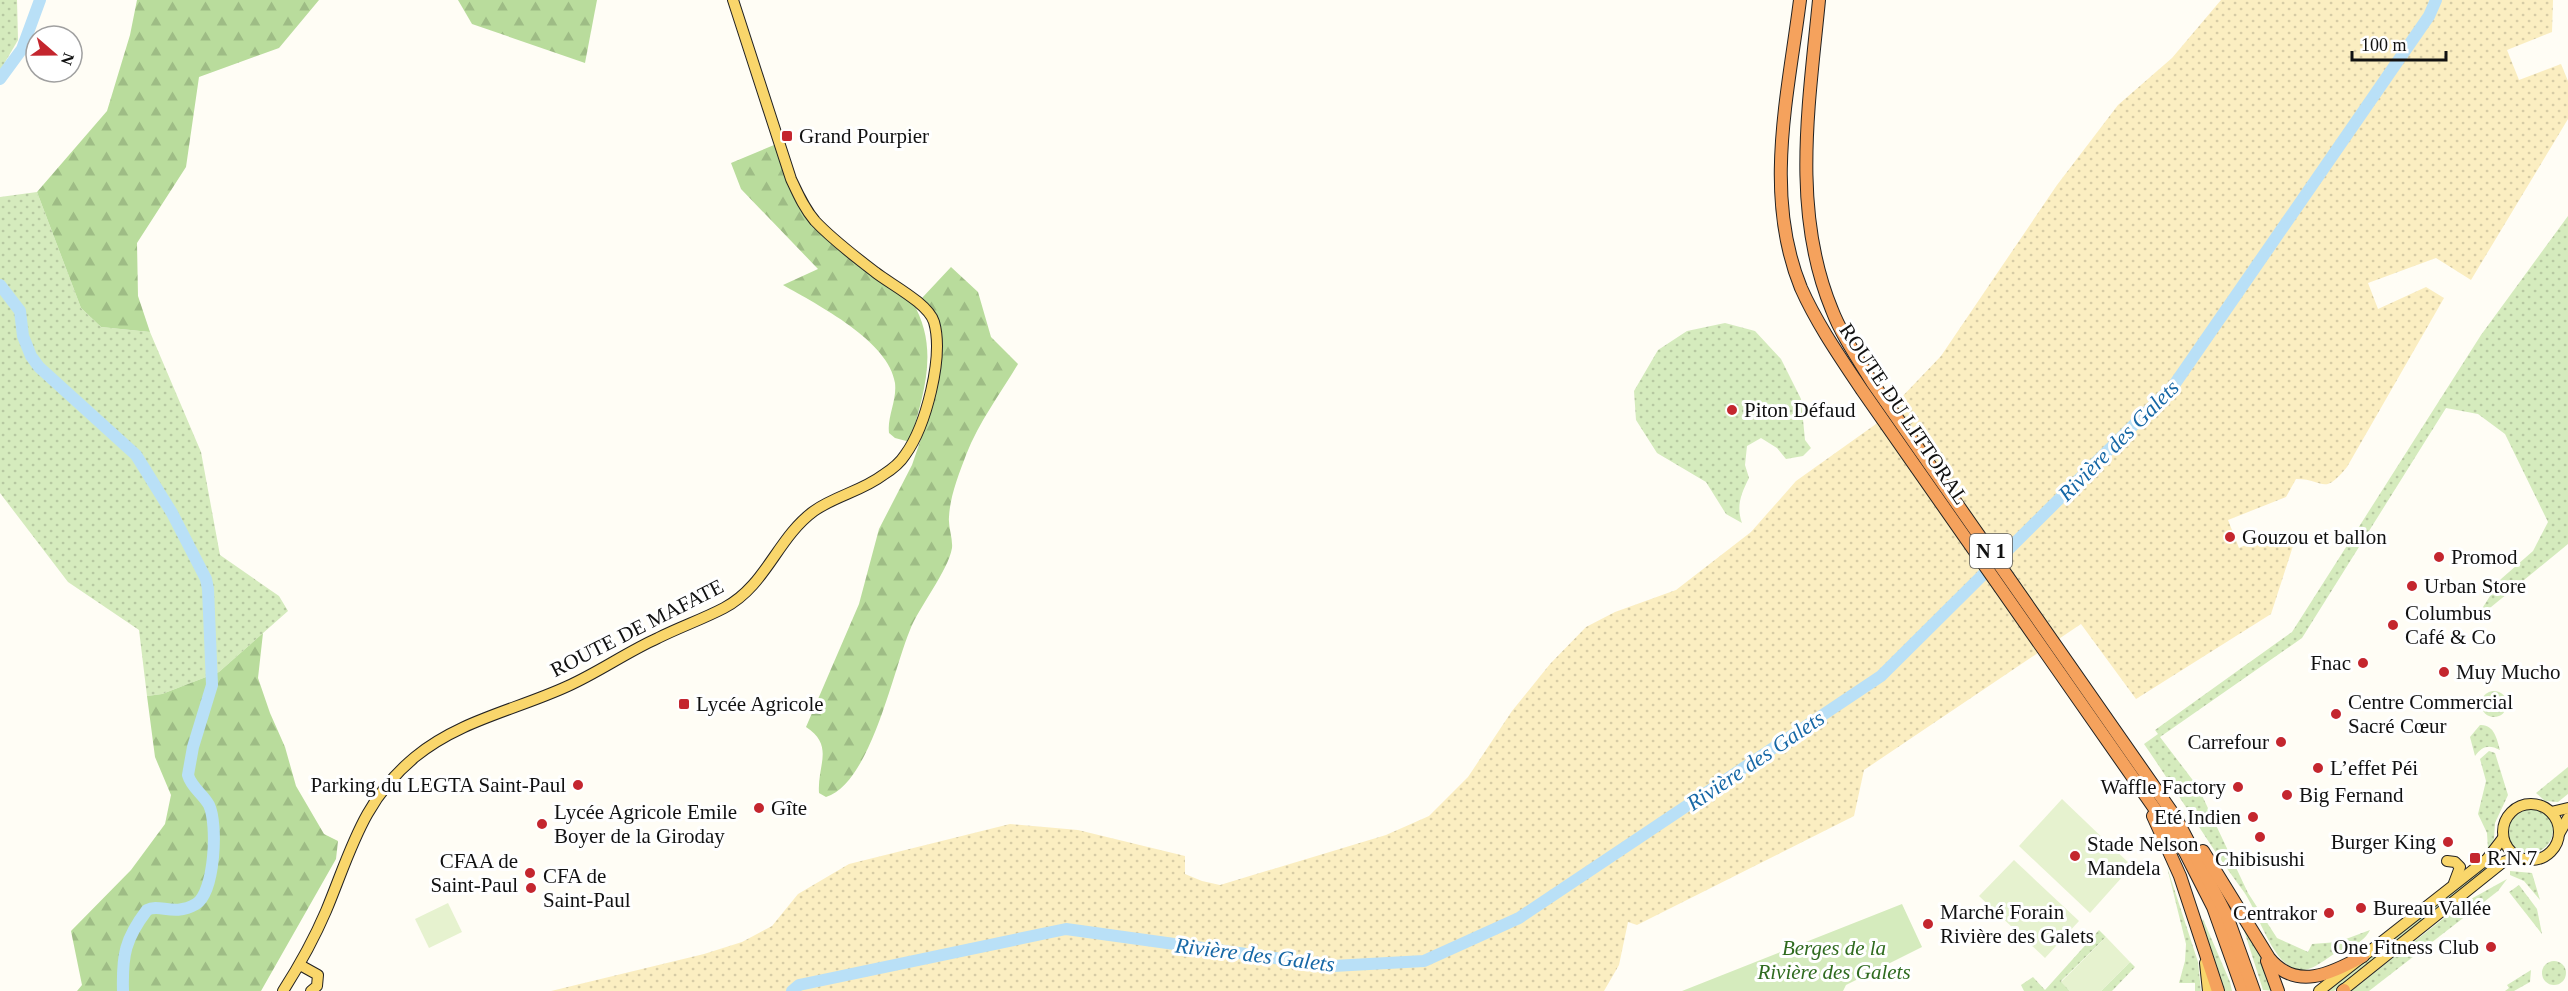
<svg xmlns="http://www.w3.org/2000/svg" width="2568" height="991" font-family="Georgia,serif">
<defs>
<pattern id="grass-dots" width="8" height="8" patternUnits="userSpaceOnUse" patternTransform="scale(1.5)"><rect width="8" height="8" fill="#d5ebbd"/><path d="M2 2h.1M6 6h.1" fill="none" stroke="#b6c8a1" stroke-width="1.8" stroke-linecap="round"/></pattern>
<pattern id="forest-firs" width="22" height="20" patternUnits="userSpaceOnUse" patternTransform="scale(1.5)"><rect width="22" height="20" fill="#b9dc9c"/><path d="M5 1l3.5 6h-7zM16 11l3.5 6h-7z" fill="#9ebc85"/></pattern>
<pattern id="sand-dots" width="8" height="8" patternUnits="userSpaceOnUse" patternTransform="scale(1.5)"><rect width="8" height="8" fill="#fbeec1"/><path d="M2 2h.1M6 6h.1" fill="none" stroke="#d6cba5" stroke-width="1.8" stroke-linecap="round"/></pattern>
</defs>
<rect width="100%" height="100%" fill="#fffdf5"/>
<g fill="url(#grass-dots)">
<path d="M 0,0 L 17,0 L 18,40 L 0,71 Z"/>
<path d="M 37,192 L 81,308 L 101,327 L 150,332 L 201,452 L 220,555 L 279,596 L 288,611 L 219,672 L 162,694 L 147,696 L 139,630 L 68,582 L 0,493 L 0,197 Z"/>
<path d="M 2568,216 L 2568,544 L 2474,621 L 2501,579 L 2533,551 L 2548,522 L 2505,434 L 2478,414 L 2446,408 L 2302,638 L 2160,737 L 2198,787 L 2248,893 L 2277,938 L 2308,952 L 2312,944 L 2338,942 L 2370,930 C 2362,945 2351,945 2337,952 C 2322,961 2306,978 2289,966 C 2270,954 2257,911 2244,892 C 2209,845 2178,793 2144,744 L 2158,734 L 2155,730 L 2292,632 L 2481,335 Z"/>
<path d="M 1725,323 L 1755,331 L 1781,359 L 1801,399 L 1805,440 L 1811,448 L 1803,456 L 1786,459 L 1777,448 L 1761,438 L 1747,446 L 1745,465 L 1749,478 C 1741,494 1736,506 1742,523 L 1726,514 L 1706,482 L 1657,453 L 1636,420 L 1634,391 L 1658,350 L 1687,331 Z"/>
<circle cx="2494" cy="704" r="13"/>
<path d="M 2480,725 C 2494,724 2497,739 2500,750 C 2489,744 2482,746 2475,756 L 2470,737 Z"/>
<path d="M 2489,751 L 2495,753 L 2508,795 L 2495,823 L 2494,839 L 2488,849 L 2487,833 L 2478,814 L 2486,781 L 2480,759 Z"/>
<path d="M 2568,767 L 2568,794 L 2558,802 L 2545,801 L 2536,793 Z"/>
<circle cx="2530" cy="830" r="23"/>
<path d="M 2496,858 L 2500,861 L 2334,991 L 2326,991 Z"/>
<path d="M 2167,867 L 2198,962 L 2201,991 L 2195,991 L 2195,983 L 2179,983 L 2185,961 L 2186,944 Z"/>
<path d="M 2510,871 L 2532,873 L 2540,900 L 2524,881 L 2510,875 Z"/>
<path d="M 2507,879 L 2498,891 L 2369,991 L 2351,991 L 2462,904 Z"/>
<path d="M 2519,885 L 2537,909 L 2542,934 L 2509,892 Z"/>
<path d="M 2203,919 L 2230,982 L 2232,991 L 2222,991 L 2201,923 Z"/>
<path d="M 2242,924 L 2255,943 L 2275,991 L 2263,990 Z"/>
<path d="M 2099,930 L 2106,937 L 2061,981 L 2070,991 L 2024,991 L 2021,985 L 2033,977 L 2045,990 Z"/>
<circle cx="2554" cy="973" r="12"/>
<path d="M 2130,962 L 2135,967 L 2112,991 L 2101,991 Z"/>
<path d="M 2531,970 L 2530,982 L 2514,991 L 2505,991 L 2509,988 L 2507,985 Z"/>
</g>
<g fill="url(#forest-firs)">
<path d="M 137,0 L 319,0 L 279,48 L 199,77 L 186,167 L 137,243 L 138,296 L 150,332 L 101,327 L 81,308 L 37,192 L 107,111 L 130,35 Z"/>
<path d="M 458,0 L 597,0 L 585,63 L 472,24 Z"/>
<path d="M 774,145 L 803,211 L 912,301 C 940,348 924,392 910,442 L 895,438 L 889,433 C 887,416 897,401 895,383 C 889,341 818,305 783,285 L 818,269 L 741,189 L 731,163 Z"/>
<path d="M 951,267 L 978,292 L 991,337 L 1018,364 C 1000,394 979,422 966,455 C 959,474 950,496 949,517 C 948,527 953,538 952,548 C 948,571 919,607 910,630 C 893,670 871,783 826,797 L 819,793 C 817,765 835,746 806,727 L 859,604 L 879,529 L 912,465 L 925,427 L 933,379 L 932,320 L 922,298 Z"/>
<path d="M 263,633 L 258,678 L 270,713 L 285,747 L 296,786 L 324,834 L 338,841 L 336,859 L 261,991 L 77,991 L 82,985 L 71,931 L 131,870 L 165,824 L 171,795 L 155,757 L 147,696 L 162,694 L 219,672 Z"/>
</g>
<path fill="url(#sand-dots)" d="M 2221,0 L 2553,0 L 2552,32 L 2507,50 L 2519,80 L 2561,64 L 2568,81 L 2568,119 L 2471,280 L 2436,258 L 2368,283 L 2378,309 L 2426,287 L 2444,298 L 2347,467 C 2322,497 2326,479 2296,479 L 2286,497 L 2228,520 L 2239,548 L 2276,531 L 2287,537 L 2293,546 L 2271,614 L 2136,699 L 2081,624 L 1864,770 L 1854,816 L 1637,925 L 1628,922 L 1619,965 L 1604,991 L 551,991 L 704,954 L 742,942 L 772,926 L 798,894 L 849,864 L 1010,824 L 1078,830 L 1185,856 L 1185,874 L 1202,881 L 1220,885 L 1386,835 L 1429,816 L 1468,777 L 1512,711 L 1550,664 L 1586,627 L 1615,612 L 1676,590 L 1751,532 L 1796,481 L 1876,424 L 1941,356 L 2057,185 L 2118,105 L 2172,58 Z"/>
<path fill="#d5ebbd" d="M 1902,904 L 1922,947 L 1846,985 L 1843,991 L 1682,991 Z"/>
<g fill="#e6f2cf">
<path d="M 2062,799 L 2132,866 L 2090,913 L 2019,846 Z"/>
<path d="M 2014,860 L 2079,921 L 2045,958 L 1979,896 Z"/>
<path d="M 448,903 L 462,932 L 429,948 L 415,919 Z"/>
<path d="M 2106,937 L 2130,962 L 2101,991 L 2070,991 L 2061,982 Z"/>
</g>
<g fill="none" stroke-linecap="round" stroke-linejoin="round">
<g stroke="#b9e0f7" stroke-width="12">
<path d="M 0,79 L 22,49 L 40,0"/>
<path d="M 0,285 L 20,311 L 23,336 L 31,356 L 39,367 L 136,455 L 172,513 L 206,579 L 208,589 L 212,685 L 193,747 L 188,775 C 191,787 203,794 209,805 C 218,824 215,892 196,904 C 173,917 160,903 147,910 C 125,939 122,955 123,991"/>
<path d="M 792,991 L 799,985 L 1066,929 L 1333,966 L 1424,961 L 1519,918 L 1881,676 L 2174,385 L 2429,16 L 2436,0"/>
</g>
<defs>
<g id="major">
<circle cx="2531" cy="832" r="28"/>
<path d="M 2551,812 L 2568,808"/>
<path d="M 2559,834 L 2568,818"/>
<path d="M 2447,861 L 2455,862 L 2460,867 L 2454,883"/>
<path d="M 2205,963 L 2208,991"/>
<path d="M 300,965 L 318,975 L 317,986 L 311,991"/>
<path d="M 283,991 C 299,966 314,939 326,911 C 351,851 362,801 415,757 C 460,720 516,710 568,686 C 599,672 627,652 658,638 C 680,627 703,619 724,608 C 766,586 777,538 814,511 C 835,496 862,491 883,475 C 891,470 900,463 905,455 C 926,426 944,357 934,322 C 928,303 890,284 875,272 C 854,256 832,239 815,221 C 804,208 798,194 791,179 L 733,0"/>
<path d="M 2319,991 L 2487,859 L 2503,838"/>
<path d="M 2342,991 L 2503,862 L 2518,857"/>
</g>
<g id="highway">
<path d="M 1800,0 C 1788,95 1763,195 1801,288 C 1817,324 1840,357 1862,390 L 2185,852 L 2213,907 L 2243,991"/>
<path d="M 1819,0 C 1809,104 1791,211 1832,310 C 1842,336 1858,359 1872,382 L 2176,818 L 2227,916 L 2254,991"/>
<path d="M 2153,816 L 2180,876 L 2218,991"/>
<path d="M 2203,851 L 2269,958 C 2296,991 2331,974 2363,956"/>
<path d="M 2267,961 L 2278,991"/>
<path d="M 2343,991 L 2344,990"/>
</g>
</defs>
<use href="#major" stroke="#222" stroke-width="12"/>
<use href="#highway" stroke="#222" stroke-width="14"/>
<use href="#major" stroke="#f9d66b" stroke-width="10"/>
<use href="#highway" stroke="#f5a25d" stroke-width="12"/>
</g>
<g fill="#c4262e" stroke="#fff" stroke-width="2">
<rect x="781" y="130" width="12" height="12" rx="3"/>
<circle cx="1732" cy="410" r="6"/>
<circle cx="2230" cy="537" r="6"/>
<circle cx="2439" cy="557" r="6"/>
<circle cx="2412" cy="586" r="6"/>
<circle cx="2393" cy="625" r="6"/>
<circle cx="2363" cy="663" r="6"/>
<circle cx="2444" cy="672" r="6"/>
<rect x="678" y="698" width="12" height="12" rx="3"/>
<circle cx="2336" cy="714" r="6"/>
<circle cx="2281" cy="742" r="6"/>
<circle cx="2318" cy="768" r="6"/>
<circle cx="578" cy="785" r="6"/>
<circle cx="2238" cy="787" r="6"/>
<circle cx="2287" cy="795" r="6"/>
<circle cx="759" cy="808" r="6"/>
<circle cx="2253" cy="817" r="6"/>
<circle cx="542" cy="824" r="6"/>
<circle cx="2260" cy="837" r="6"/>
<circle cx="2448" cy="842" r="6"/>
<circle cx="2075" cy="856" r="6"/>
<rect x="2469" y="852" width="12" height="12" rx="3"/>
<circle cx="530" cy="873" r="6"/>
<circle cx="531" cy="888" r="6"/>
<circle cx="2361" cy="908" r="6"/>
<circle cx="2329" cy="913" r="6"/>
<circle cx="1928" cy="924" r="6"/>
<circle cx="2491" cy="947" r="6"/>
</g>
<g text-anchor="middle" stroke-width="6" stroke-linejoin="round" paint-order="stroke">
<rect fill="#fff" stroke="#585858" stroke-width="1.5" x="1970" y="534" width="42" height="34" rx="4.5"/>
<g font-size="20" font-weight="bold" fill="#111">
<text x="1991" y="558">N 1</text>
</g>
<g font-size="21" fill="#111" stroke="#fff" text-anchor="start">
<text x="799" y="143">Grand Pourpier</text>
<text x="1744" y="417">Piton Défaud</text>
<text x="2242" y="544">Gouzou et ballon</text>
<text x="2451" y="564">Promod</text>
<text x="2424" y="593">Urban Store</text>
<text x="2405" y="620">Columbus<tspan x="2405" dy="24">Café &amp; Co</tspan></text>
<text x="2351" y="670" text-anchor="end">Fnac</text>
<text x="2456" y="679">Muy Mucho</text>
<text x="2348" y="709">Centre Commercial<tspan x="2348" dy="24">Sacré Cœur</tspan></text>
<text x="696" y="711">Lycée Agricole</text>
<text x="2269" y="749" text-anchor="end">Carrefour</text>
<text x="2330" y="775">L’effet Péi</text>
<text x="566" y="792" text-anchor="end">Parking du LEGTA Saint-Paul</text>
<text x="2226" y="794" text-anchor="end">Waffle Factory</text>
<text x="2299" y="802">Big Fernand</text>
<text x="771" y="815">Gîte</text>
<text x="554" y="819">Lycée Agricole Emile<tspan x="554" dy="24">Boyer de la Giroday</tspan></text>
<text x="2241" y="824" text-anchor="end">Eté Indien</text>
<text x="2436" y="849" text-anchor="end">Burger King</text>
<text x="2087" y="851">Stade Nelson<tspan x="2087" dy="24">Mandela</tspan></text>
<text x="2487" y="865">R.N.7</text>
<text x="2260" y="866" text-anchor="middle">Chibisushi</text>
<text x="518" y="868" text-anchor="end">CFAA de<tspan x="518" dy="24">Saint-Paul</tspan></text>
<text x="543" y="883">CFA de<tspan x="543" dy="24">Saint-Paul</tspan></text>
<text x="2373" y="915">Bureau Vallée</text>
<text x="1940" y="919">Marché Forain<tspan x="1940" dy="24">Rivière des Galets</tspan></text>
<text x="2317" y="920" text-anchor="end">Centrakor</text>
<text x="2479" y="954" text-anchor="end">One Fitness Club</text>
</g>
<g font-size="21" fill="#111" stroke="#fff">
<text transform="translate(1904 414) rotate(56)" y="7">ROUTE DU LITTORAL</text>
<text transform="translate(637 628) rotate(-27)" y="7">ROUTE DE MAFATE</text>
</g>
<g font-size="21" font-style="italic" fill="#2f6b1f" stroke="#fff">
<text x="1834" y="955">Berges de la<tspan x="1834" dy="24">Rivière des Galets</tspan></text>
</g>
<g font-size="22" font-style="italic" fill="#1768a6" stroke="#fff">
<text transform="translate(2118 440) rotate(-45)" y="8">Rivière des Galets</text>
<text transform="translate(1755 760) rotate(-34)" y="8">Rivière des Galets</text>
<text transform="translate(1255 954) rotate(7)" y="8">Rivière des Galets</text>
</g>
</g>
<g transform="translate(54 54) rotate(110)"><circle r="28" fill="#ffffff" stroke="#a0a0a0" stroke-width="1.5"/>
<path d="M0-4.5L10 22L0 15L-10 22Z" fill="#c4262e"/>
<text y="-9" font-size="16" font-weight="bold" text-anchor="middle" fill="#111111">N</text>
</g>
<path d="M2352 51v9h94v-9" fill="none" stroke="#111111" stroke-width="3"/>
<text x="2361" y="51" font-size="18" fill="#111111" stroke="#ffffff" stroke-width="4.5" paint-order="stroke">100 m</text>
</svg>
